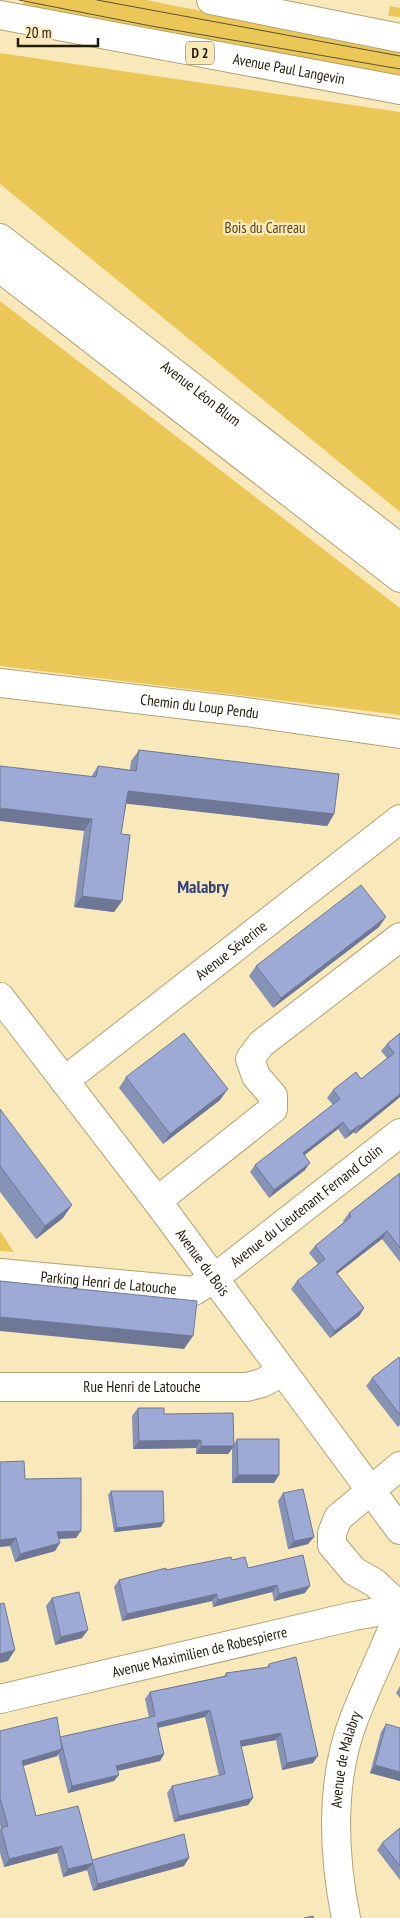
<svg xmlns="http://www.w3.org/2000/svg" width="400" height="1918" font-family="'PT Sans Narrow',sans-serif">
<rect width="100%" height="100%" fill="#f9e9ba"/>
<g fill="#ebc757">
<path d="M 24,0 L 146,0 L 400,51 L 400,81 L 22,11 Z"/>
<path d="M 390,6 L 400,8 L 400,17 L 388,16 Z"/>
<path d="M 0,53 L 400,112 L 400,512 L 0,184 Z"/>
<path d="M 0,301 L 400,608 L 400,715 L 0,666 Z"/>
<path d="M 0,1231 L 14,1252 L 0,1251 Z"/>
</g>
<g fill="none" stroke-linecap="round" stroke-linejoin="round">
<defs>
<g id="minor">
<path id="s1" d="M 0,997 L 157,1201 L 400,1530"/>
<path id="s2" d="M 64,1081 L 400,819"/>
<path d="M 157,1201 L 273,1109 L 273,1096 L 256,1076 L 250,1059 L 261,1044 L 400,937"/>
<path id="s3" d="M 0,1273 L 194,1291 L 213,1279 L 400,1133"/>
<path id="s4" d="M 0,1387 L 247,1387 L 262,1383 L 283,1372"/>
<path d="M 400,1466 L 338,1518 L 332,1533 L 332,1545 L 354,1571 L 375,1583 L 400,1607"/>
<path id="s5" d="M 0,1699 L 354,1616 L 400,1608"/>
<path id="s6" d="M 346,1918 C 333,1854 330,1780 354,1719 C 368,1682 386,1647 400,1610"/>
</g>
<g id="major">
<path d="M 211,0 L 400,38"/>
<path id="s7" d="M 0,15 L 400,90"/>
<path id="s8" d="M 0,238 L 400,548"/>
<path d="M 0,268 L 400,578"/>
<path id="s9" d="M 0,683 L 246,712 L 400,734"/>
</g>
</defs>
<use href="#minor" stroke="#b1a275" stroke-width="30"/>
<use href="#major" stroke="#b1a275" stroke-width="30"/>
<use href="#minor" stroke="#fff" stroke-width="28"/>
<use href="#major" stroke="#fff" stroke-width="28"/>
<g stroke="#5a5138" stroke-width="1">
<path d="M 19,0 L 151,26 L 400,69"/>
<path d="M 97,0 L 400,56"/>
</g>
</g>
<g fill="#8792b7">
<path d="M 139,750 L 334,814 L 327,826 L 126,803 L 121,834 L 122,901 L 114,912 L 74,907 L 91,777 L 98,766 L 130,770 L 131,761 Z"/>
<path d="M 379,927 L 273,1008 L 249,976 L 256,966 Z"/>
<path d="M 400,1033 L 400,1097 L 355,1134 L 354,1132 L 345,1139 L 338,1129 L 304,1155 L 305,1170 L 269,1198 L 250,1172 L 255,1165 L 333,1105 L 327,1098 L 333,1090 L 361,1079 L 387,1058 L 381,1051 L 387,1044 Z"/>
<path d="M 126,1077 L 220,1100 L 163,1144 L 119,1088 Z"/>
<path d="M 0,1109 L 63,1218 L 36,1239 L 0,1192 Z"/>
<path d="M 400,1173 L 400,1262 L 382,1239 L 337,1274 L 364,1308 L 359,1316 L 330,1338 L 291,1289 L 297,1281 L 318,1264 L 309,1253 L 315,1246 L 344,1222 L 343,1221 L 349,1213 Z"/>
<path d="M 400,1359 L 400,1425 L 398,1427 L 366,1386 L 372,1378 Z"/>
<path d="M 138,1408 L 164,1414 L 234,1444 L 237,1439 L 279,1475 L 274,1483 L 232,1483 L 232,1449 L 228,1454 L 196,1454 L 196,1448 L 133,1449 L 132,1416 Z"/>
<path d="M 25,1479 L 76,1538 L 59,1539 L 55,1551 L 15,1562 L 10,1546 Z"/>
<path d="M 111,1491 L 161,1527 L 114,1532 L 108,1495 Z"/>
<path d="M 283,1493 L 314,1537 L 308,1544 L 288,1549 L 278,1501 Z"/>
<path d="M 232,1560 L 248,1568 L 305,1593 L 274,1601 L 272,1592 L 213,1607 L 212,1601 L 122,1621 L 114,1587 L 119,1580 L 166,1570 Z"/>
<path d="M 52,1598 L 82,1638 L 55,1645 L 46,1606 Z"/>
<path d="M 269,1664 L 313,1763 L 282,1770 L 276,1740 L 241,1746 L 253,1798 L 248,1805 L 174,1822 L 167,1793 L 172,1786 L 219,1776 L 205,1717 L 158,1728 L 164,1754 L 160,1761 L 118,1771 L 114,1781 L 68,1793 L 58,1754 L 57,1756 L 23,1766 L 36,1816 L 92,1860 L 184,1866 L 93,1891 L 87,1870 L 63,1877 L 57,1853 L 4,1867 L 0,1853 L 0,1829 L 1,1828 L 0,1825 L 0,1731 L 60,1737 L 149,1718 L 145,1699 L 150,1692 L 224,1676 L 226,1673 L 267,1667 Z"/>
<path d="M 400,1686 L 400,1698 L 396,1693 Z"/>
<path d="M 386,1724 L 400,1781 L 370,1773 L 381,1732 Z"/>
<path d="M 400,1828 L 400,1880 L 377,1850 L 382,1843 Z"/>
</g>
<g fill="#6e7795">
<path d="M 128,791 L 334,814 L 327,826 L 120,803 Z"/>
<path d="M 0,808 L 92,819 L 84,831 L 0,821 Z"/>
<path d="M 82,896 L 122,901 L 114,912 L 74,907 Z"/>
<path d="M 386,917 L 379,927 L 273,1008 L 281,998 Z"/>
<path d="M 228,1089 L 220,1100 L 163,1144 L 170,1134 Z"/>
<path d="M 400,1094 L 400,1097 L 355,1134 L 360,1126 Z"/>
<path d="M 343,1122 L 338,1129 L 297,1161 L 303,1153 Z"/>
<path d="M 359,1125 L 354,1132 L 345,1139 L 350,1132 Z"/>
<path d="M 310,1163 L 305,1170 L 269,1198 L 274,1190 Z"/>
<path d="M 72,1205 L 63,1218 L 36,1239 L 45,1226 Z"/>
<path d="M 387,1231 L 382,1239 L 330,1279 L 336,1272 Z"/>
<path d="M 364,1308 L 359,1316 L 330,1338 L 335,1331 Z"/>
<path d="M 0,1317 L 193,1336 L 184,1349 L 0,1331 Z"/>
<path d="M 201,1440 L 196,1448 L 133,1449 L 139,1441 Z"/>
<path d="M 201,1446 L 234,1446 L 228,1454 L 196,1454 Z"/>
<path d="M 238,1475 L 279,1475 L 274,1483 L 232,1483 Z"/>
<path d="M 164,1522 L 161,1527 L 114,1532 L 117,1528 Z"/>
<path d="M 81,1531 L 76,1538 L 52,1539 L 57,1532 Z"/>
<path d="M 314,1537 L 308,1544 L 288,1549 L 294,1541 Z"/>
<path d="M 16,1538 L 10,1546 L 0,1547 L 0,1540 Z"/>
<path d="M 60,1543 L 55,1551 L 15,1562 L 20,1554 Z"/>
<path d="M 277,1585 L 272,1592 L 213,1607 L 218,1600 Z"/>
<path d="M 310,1586 L 305,1593 L 274,1601 L 279,1594 Z"/>
<path d="M 217,1594 L 212,1601 L 122,1621 L 127,1614 Z"/>
<path d="M 88,1630 L 82,1638 L 55,1645 L 61,1637 Z"/>
<path d="M 15,1650 L 8,1661 L 0,1663 L 0,1654 Z"/>
<path d="M 210,1710 L 205,1717 L 152,1729 L 157,1723 Z"/>
<path d="M 281,1733 L 276,1740 L 235,1748 L 240,1741 Z"/>
<path d="M 62,1749 L 57,1756 L 16,1768 L 22,1761 Z"/>
<path d="M 164,1754 L 160,1761 L 112,1772 L 116,1766 Z"/>
<path d="M 318,1756 L 313,1763 L 282,1770 L 287,1763 Z"/>
<path d="M 375,1765 L 400,1772 L 400,1781 L 370,1773 Z"/>
<path d="M 119,1775 L 114,1781 L 68,1793 L 72,1786 Z"/>
<path d="M 253,1798 L 248,1805 L 174,1822 L 179,1816 Z"/>
<path d="M 62,1846 L 57,1853 L 4,1867 L 9,1859 Z"/>
<path d="M 189,1858 L 184,1866 L 93,1891 L 98,1884 Z"/>
<path d="M 93,1863 L 87,1870 L 63,1877 L 68,1869 Z"/>
</g>
<g fill="#9daad5" stroke="#6e7795">
<path d="M 139,750 L 339,774 L 334,814 L 128,791 L 121,834 L 130,835 L 122,901 L 82,896 L 92,819 L 0,808 L 0,766 L 96,777 L 98,766 L 136,771 Z"/>
<path d="M 361,885 L 386,917 L 281,998 L 256,966 Z"/>
<path d="M 184,1033 L 228,1089 L 170,1134 L 126,1077 Z"/>
<path d="M 400,1033 L 400,1094 L 360,1126 L 359,1125 L 350,1132 L 343,1122 L 303,1153 L 310,1163 L 274,1190 L 255,1165 L 340,1099 L 333,1090 L 356,1072 L 361,1079 L 394,1053 L 387,1044 Z"/>
<path d="M 0,1109 L 72,1205 L 45,1226 L 0,1166 Z"/>
<path d="M 400,1173 L 400,1248 L 387,1231 L 336,1272 L 364,1308 L 335,1331 L 297,1281 L 325,1259 L 315,1246 L 351,1217 L 349,1213 Z"/>
<path d="M 0,1281 L 197,1301 L 193,1336 L 0,1317 Z"/>
<path d="M 399,1357 L 400,1359 L 400,1415 L 372,1378 Z"/>
<path d="M 138,1408 L 164,1408 L 164,1414 L 233,1413 L 234,1446 L 201,1446 L 201,1440 L 139,1441 Z"/>
<path d="M 237,1439 L 279,1439 L 279,1475 L 238,1475 Z"/>
<path d="M 24,1461 L 25,1479 L 81,1478 L 81,1531 L 57,1532 L 60,1543 L 20,1554 L 16,1538 L 0,1540 L 0,1462 Z"/>
<path d="M 303,1489 L 314,1537 L 294,1541 L 283,1493 Z"/>
<path d="M 111,1491 L 163,1491 L 164,1522 L 117,1528 Z"/>
<path d="M 303,1555 L 310,1586 L 279,1594 L 277,1585 L 218,1600 L 217,1594 L 127,1614 L 119,1580 L 166,1568 L 166,1570 L 231,1557 L 232,1560 L 245,1557 L 248,1568 Z"/>
<path d="M 79,1592 L 88,1630 L 61,1637 L 52,1598 Z"/>
<path d="M 4,1603 L 15,1650 L 0,1654 L 0,1604 Z"/>
<path d="M 296,1657 L 318,1756 L 287,1763 L 281,1733 L 240,1741 L 253,1798 L 179,1816 L 172,1786 L 225,1774 L 210,1710 L 157,1723 L 164,1754 L 116,1766 L 119,1775 L 72,1786 L 60,1737 L 155,1716 L 150,1692 L 227,1676 L 226,1673 L 269,1667 L 269,1664 Z"/>
<path d="M 57,1717 L 62,1749 L 22,1761 L 36,1816 L 78,1806 L 93,1863 L 68,1869 L 62,1846 L 9,1859 L 1,1828 L 8,1826 L 0,1798 L 0,1731 Z"/>
<path d="M 386,1724 L 400,1728 L 400,1772 L 375,1765 Z"/>
<path d="M 400,1828 L 400,1866 L 382,1843 Z"/>
<path d="M 184,1834 L 189,1858 L 98,1884 L 92,1860 Z"/>
<path d="M 313,1916 L 314,1918 L 304,1918 Z"/>
</g>
<g text-anchor="middle" stroke-width="5" stroke-linejoin="round" paint-order="stroke">
<rect fill="#f9e9ba" stroke="#62593e" stroke-width="1" x="186" y="41.5" width="28" height="23" rx="4"/>
<g font-size="14" font-weight="bold" fill="#211b09">
<text x="200" y="58">D 2</text>
</g>
<g font-size="15" fill="#211b09" stroke="#f9e9ba">
<text dy="5" stroke="none"><textPath href="#s7" startOffset="294">Avenue Paul Langevin</textPath></text>
<text dy="5" stroke="none"><textPath href="#s8" startOffset="254">Avenue Léon Blum</textPath></text>
<text dy="5" stroke="none"><textPath href="#s9" startOffset="201">Chemin du Loup Pendu</textPath></text>
<text dy="5" stroke="none"><textPath href="#s2" startOffset="212">Avenue Séverine</textPath></text>
<text dy="5" stroke="none"><textPath href="#s3" startOffset="336">Avenue du Lieutenant Fernand Colin</textPath></text>
<text dy="5" stroke="none"><textPath href="#s1" startOffset="334">Avenue du Bois</textPath></text>
<text dy="5" stroke="none"><textPath href="#s3" startOffset="109">Parking Henri de Latouche</textPath></text>
<text dy="5" stroke="none"><textPath href="#s4" startOffset="142">Rue Henri de Latouche</textPath></text>
<text dy="5" stroke="none"><textPath href="#s5" startOffset="205">Avenue Maximilien de Robespierre</textPath></text>
<text dy="5" stroke="none"><textPath href="#s6" startOffset="160">Avenue de Malabry</textPath></text>
</g>
<g font-size="15" fill="#574719" stroke="#f9e9ba">
<text x="265" y="233">Bois du Carreau</text>
</g>
<g font-size="18" font-weight="bold" fill="#33427c" stroke="#f9e9ba">
<text x="203" y="893">Malabry</text>
</g>
</g>
<path d="M18 38v8h80v-8" fill="none" stroke="#211b09" stroke-width="2.5"/>
<text x="25" y="38" font-size="15" fill="#211b09" stroke="#f9e9ba" stroke-width="4" paint-order="stroke">20 m</text>
</svg>
